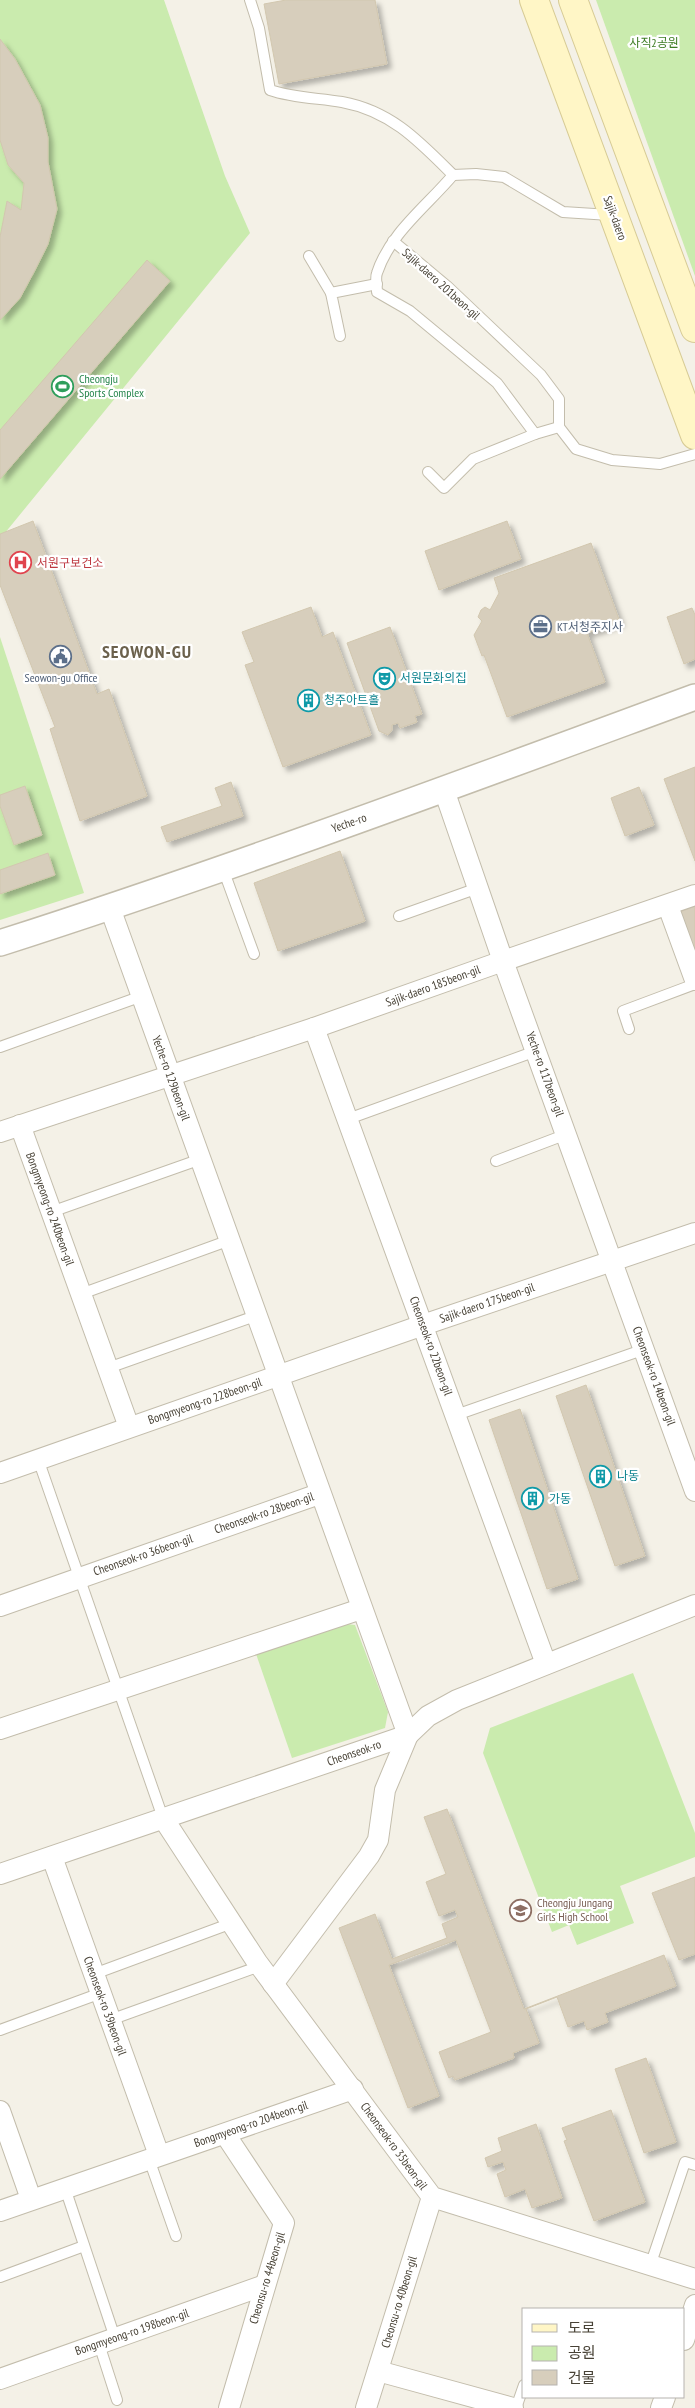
<svg xmlns="http://www.w3.org/2000/svg" width="695" height="2408" font-family="'PT Sans Narrow','Noto Sans KR',sans-serif">
<defs>
<filter id="shadow"><feDropShadow dx="4.5" dy="4.5" stdDeviation="2.5" flood-color="#0004"/></filter>
</defs>
<rect width="100%" height="100%" fill="#f4f1e7"/>
<g fill="#caebae">
<path d="M 0,0 L 164,0 L 225,176 L 250,233 L 0,539 Z"/>
<path d="M 596,0 L 695,0 L 695,276 Z"/>
<path d="M 0,637 L 84,893 L 0,920 Z"/>
<path d="M 339,1623 L 355,1625 L 388,1712 L 385,1728 L 292,1758 L 255,1651 Z"/>
<path d="M 633,1673 L 695,1833 L 695,1857 L 620,1886 L 634,1923 L 577,1945 L 569,1925 L 552,1932 L 483,1753 L 490,1728 Z"/>
</g>
<g fill="#d7cebc" stroke="#d2c7af" filter="url(#shadow)">
<path d="M 286,0 L 375,0 L 387,64 L 279,84 L 264,4 Z"/>
<path d="M 0,39 L 15,59 L 40,105 L 48,138 L 48,162 L 57,209 L 48,244 L 35,270 L 20,298 L 0,320 L 0,237 L 7,201 L 21,210 L 24,183 L 8,165 L 0,140 Z"/>
<path d="M 147,260 L 170,281 L 0,479 L 0,430 Z"/>
<path d="M 33,521 L 97,694 L 109,689 L 147,796 L 80,821 L 50,729 L 55,727 L 0,585 L 0,534 Z"/>
<path d="M 507,521 L 521,559 L 439,590 L 425,551 Z"/>
<path d="M 591,543 L 620,622 L 587,633 L 605,682 L 507,717 L 484,655 L 482,656 L 474,635 L 482,621 L 478,617 L 481,610 L 485,607 L 490,610 L 499,593 L 494,578 Z"/>
<path d="M 311,607 L 322,637 L 333,632 L 371,735 L 283,767 L 245,665 L 254,662 L 242,632 Z"/>
<path d="M 692,608 L 695,615 L 695,659 L 684,664 L 667,617 Z"/>
<path d="M 390,627 L 422,714 L 415,716 L 417,722 L 400,728 L 398,723 L 392,725 L 392,730 L 388,735 L 379,731 L 347,643 Z"/>
<path d="M 695,767 L 695,861 L 664,779 Z"/>
<path d="M 231,782 L 243,816 L 167,842 L 161,827 L 222,806 L 215,788 Z"/>
<path d="M 25,786 L 42,835 L 14,845 L 0,806 L 0,795 Z"/>
<path d="M 639,787 L 654,825 L 625,836 L 611,798 Z"/>
<path d="M 340,851 L 365,921 L 278,951 L 254,883 Z"/>
<path d="M 48,853 L 55,875 L 0,894 L 0,870 Z"/>
<path d="M 695,906 L 695,954 L 680,912 Z"/>
<path d="M 586,1385 L 645,1556 L 615,1566 L 556,1396 Z"/>
<path d="M 520,1409 L 578,1579 L 547,1589 L 489,1420 Z"/>
<path d="M 447,1809 L 524,2009 L 664,1955 L 676,1986 L 605,2013 L 608,2022 L 587,2030 L 584,2021 L 568,2027 L 557,1997 L 526,2009 L 539,2043 L 513,2053 L 514,2058 L 455,2080 L 453,2076 L 449,2078 L 439,2052 L 491,2032 L 456,1940 L 389,1965 L 439,2096 L 408,2108 L 339,1928 L 375,1914 L 392,1959 L 447,1938 L 442,1924 L 458,1917 L 455,1910 L 439,1916 L 426,1882 L 446,1874 L 424,1817 Z"/>
<path d="M 695,1877 L 695,1954 L 679,1960 L 652,1893 Z"/>
<path d="M 646,2058 L 676,2142 L 644,2153 L 615,2069 Z"/>
<path d="M 611,2110 L 645,2202 L 594,2221 L 564,2141 L 567,2140 L 562,2128 Z"/>
<path d="M 536,2124 L 562,2198 L 532,2208 L 525,2189 L 505,2197 L 497,2174 L 506,2170 L 503,2162 L 488,2167 L 485,2158 L 502,2151 L 498,2138 Z"/>
</g>
<g fill="none" stroke-linecap="round" stroke-linejoin="round">
<defs>
<g id="service">
<path d="M 250,0 L 259,28 L 270,90 C 293,98 318,98 342,102 C 391,111 419,141 453,175 L 476,174 L 504,177 L 563,212 L 610,215"/>
<path d="M 393,241 L 447,286 L 541,375 L 559,399 L 559,427 L 576,449 L 612,460 L 660,464 L 695,454"/>
<path d="M 309,256 L 331,293"/>
<path d="M 340,336 L 331,293 L 377,284"/>
<path d="M 535,434 L 559,427"/>
<path d="M 428,472 L 444,488 L 473,459 L 535,434 L 497,383 L 410,311 L 377,292 C 377,286 375,278 377,273 C 390,233 427,206 453,175"/>
<path d="M 223,869 L 254,954"/>
<path d="M 399,916 L 478,888"/>
<path d="M 629,1029 L 623,1011 L 695,984"/>
<path d="M 0,1047 L 142,996"/>
<path d="M 348,1119 L 536,1051"/>
<path d="M 496,1161 L 567,1134"/>
<path d="M 51,1212 L 201,1159"/>
<path d="M 81,1294 L 230,1240"/>
<path d="M 108,1368 L 258,1315"/>
<path d="M 456,1415 L 645,1349"/>
<path d="M 38,1459 L 163,1818"/>
<path d="M 94,1974 L 232,1923"/>
<path d="M 110,2020 L 260,1966"/>
<path d="M 0,2030 L 101,1993"/>
<path d="M 149,2159 L 176,2236"/>
<path d="M 65,2188 L 115,2338"/>
<path d="M 650,2266 L 685,2162 L 695,2165"/>
<path d="M 0,2277 L 84,2246"/>
<path d="M 99,2344 L 117,2400"/>
<path d="M 516,2408 L 524,2385"/>
</g>
<g id="minor">
<path d="M 444,790 L 503,961 L 695,1491"/>
<path d="M 668,906 L 695,980"/>
<path d="M 110,908 L 408,1735 L 385,1790 L 378,1840 L 369,1856 L 273,1984"/>
<path d="M 314,1028 L 546,1664"/>
<path d="M 20,1125 L 129,1427"/>
<path d="M 0,1132 L 314,1028 L 503,961 L 695,895"/>
<path d="M 0,1473 L 423,1325 L 695,1233"/>
<path d="M 0,1606 L 319,1494"/>
<path d="M 0,1729 L 361,1609"/>
<path d="M 163,1818 L 257,1962 L 432,2197 L 695,2279"/>
<path d="M 52,1857 L 159,2155"/>
<path d="M 0,1874 L 408,1735 L 428,1716 L 457,1700 L 695,1605"/>
<path d="M 0,2111 L 31,2199"/>
<path d="M 225,2134 L 284,2223 L 229,2408"/>
<path d="M 0,2211 L 353,2089"/>
<path d="M 684,2340 L 695,2305"/>
<path d="M 378,2371 L 513,2408"/>
<path d="M 0,2379 L 265,2285"/>
<path d="M 366,2408 L 432,2197"/>
<path d="M 661,2408 L 665,2397"/>
</g>
<path id="tertiary" d="M 0,943 C 234,868 464,782 695,697"/>
<g id="secondary">
<path d="M 534,0 L 695,435"/>
<path d="M 573,0 L 695,328"/>
</g>
</defs>
<use href="#service" stroke="#c3bdac" stroke-width="12"/>
<use href="#minor" stroke="#c3bdac" stroke-width="22"/>
<use href="#tertiary" stroke="#c3bdac" stroke-width="28"/>
<use href="#secondary" stroke="#d7cb95" stroke-width="30"/>
<use href="#service" stroke="#fff" stroke-width="10"/>
<use href="#minor" stroke="#fff" stroke-width="20"/>
<use href="#tertiary" stroke="#fff" stroke-width="25"/>
<use href="#secondary" stroke="#fff6c6" stroke-width="28"/>
</g>
<defs>
<symbol id="stadium-ring" viewBox="-11 -11 22 22"><circle r="9.5" fill="#fff" stroke="#2e9e5b" stroke-width="1.5"/><path d="M0-5a6.5 5 0 1 0 0 10a6.5 5 0 1 0 0-10ZM-3.5-1.8h7v3.6h-7Z" fill="#2e9e5b"/></symbol>
<symbol id="hospital-ring" viewBox="-11 -11 22 22"><circle r="9.5" fill="#fff" stroke="#e0444e" stroke-width="1.5"/><path d="M-5-5h3v3.5h4V-5h3V5h-3V1.5h-4V5h-3Z" fill="#e0444e"/></symbol>
<symbol id="office-ring" viewBox="-11 -11 22 22"><circle r="9.5" fill="#fff" stroke="#5c6f8a" stroke-width="1.5"/><path d="M-6-3h4V-5.5h4V-3h4V5H-6ZM-1-4.5V-3h2v-1.5ZM-6 0V1H6V0Z" fill="#5c6f8a"/></symbol>
<symbol id="civic-ring" viewBox="-11 -11 22 22"><circle r="9.5" fill="#fff" stroke="#5c6f8a" stroke-width="1.5"/><path d="M-.6-6.5H3V-4.5H.6V-3L4-1V1h2V6H-6V1h2V-1L-.6-3ZM-1.2 2.5V6h2.4V2.5Z" fill="#5c6f8a"/></symbol>
<symbol id="theatre-ring" viewBox="-11 -11 22 22"><circle r="9.5" fill="#fff" stroke="#0f9aa8" stroke-width="1.5"/><path d="M-5-5.5Q0-4 5-5.5V0Q5 5 0 6Q-5 5-5 0ZM-3.3-2.5H-1v1.5H-3.3ZM1-2.5H3.3v1.5H1ZM-2.8 1Q0 5.5 2.8 1Z" fill="#0f9aa8"/></symbol>
<symbol id="building-ring" viewBox="-11 -11 22 22"><circle r="9.5" fill="#fff" stroke="#0f9aa8" stroke-width="1.5"/><path d="M-4-6H4V6H1V3H-1V6H-4ZM-2.5-4.3h1.7v1.8h-1.7ZM.8-4.3h1.7v1.8H.8ZM-2.5-1h1.7V.8h-1.7ZM.8-1h1.7V.8H.8Z" fill="#0f9aa8"/></symbol>
<symbol id="school-ring" viewBox="-11 -11 22 22"><circle r="9.5" fill="#fff" stroke="#8d6e63" stroke-width="1.5"/><path d="M0-5L7-2L0 1L-7-2ZM-4 1L0 2.5L4 1V4Q0 6-4 4Z" fill="#8d6e63"/></symbol>
</defs>
<g fill-rule="evenodd">
<use href="#stadium-ring" x="50" y="374" width="25" height="25"/>
<use href="#hospital-ring" x="8" y="550" width="25" height="25"/>
<use href="#office-ring" x="528" y="614" width="25" height="25"/>
<use href="#civic-ring" x="48" y="644" width="25" height="25"/>
<use href="#theatre-ring" x="372" y="666" width="25" height="25"/>
<use href="#building-ring" x="296" y="688" width="25" height="25"/>
<use href="#building-ring" x="588" y="1464" width="25" height="25"/>
<use href="#building-ring" x="520" y="1486" width="25" height="25"/>
<use href="#school-ring" x="508" y="1898" width="25" height="25"/>
</g>
<g text-anchor="middle" stroke-width="4.5" stroke-linejoin="round" paint-order="stroke">
<g font-size="12" fill="#3f7d25" stroke="#fff">
<text x="654" y="47">사직2공원</text>
</g>
<g font-size="12" fill="#484236" stroke="#fff">
<text transform="translate(615 218) rotate(70)" y="4">Sajik-daero</text>
<text transform="translate(441 284) rotate(42)" y="4">Sajik-daero 201beon-gil</text>
<text transform="translate(349 823) rotate(-19)" y="4">Yeche-ro</text>
<text transform="translate(433 986) rotate(-20)" y="4">Sajik-daero 185beon-gil</text>
<text transform="translate(545 1074) rotate(70)" y="4">Yeche-ro 117beon-gil</text>
<text transform="translate(171 1078) rotate(70)" y="4">Yeche-ro 129beon-gil</text>
<text transform="translate(50 1209) rotate(70)" y="4">Bongmyeong-ro 240beon-gil</text>
<text transform="translate(487 1303) rotate(-19)" y="4">Sajik-daero 175beon-gil</text>
<text transform="translate(431 1346) rotate(70)" y="4">Cheonseok-ro 22beon-gil</text>
<text transform="translate(654 1376) rotate(70)" y="4">Cheonseok-ro 14beon-gil</text>
<text transform="translate(205 1401) rotate(-19)" y="4">Bongmyeong-ro 228beon-gil</text>
<text transform="translate(264 1513) rotate(-19)" y="4">Cheonseok-ro 28beon-gil</text>
<text transform="translate(143 1555) rotate(-19)" y="4">Cheonseok-ro 36beon-gil</text>
<text transform="translate(354 1753) rotate(-19)" y="4">Cheonseok-ro</text>
<text transform="translate(105 2006) rotate(70)" y="4">Cheonseok-ro 39beon-gil</text>
<text transform="translate(251 2124) rotate(-19)" y="4">Bongmyeong-ro 204beon-gil</text>
<text transform="translate(394 2146) rotate(54)" y="4">Cheonseok-ro 35beon-gil</text>
<text transform="translate(267 2278) rotate(-73)" y="4">Cheonsu-ro 44beon-gil</text>
<text transform="translate(399 2302) rotate(-73)" y="4">Cheonsu-ro 40beon-gil</text>
<text transform="translate(132 2332) rotate(-19)" y="4">Bongmyeong-ro 198beon-gil</text>
</g>
<g font-size="12" fill="#27864d" stroke="#fff" text-anchor="start">
<text x="79" y="383">Cheongju<tspan x="79" dy="14">Sports Complex</tspan></text>
</g>
<g font-size="12" fill="#be3a42" stroke="#fff" text-anchor="start">
<text x="37" y="567">서원구보건소</text>
</g>
<g font-size="12" fill="#4e5e75" stroke="#fff" text-anchor="start">
<text x="557" y="631">KT서청주지사</text>
<text x="61" y="682" text-anchor="middle">Seowon-gu Office</text>
</g>
<g font-size="12" fill="#0d838f" stroke="#fff" text-anchor="start">
<text x="400" y="682">서원문화의집</text>
<text x="324" y="704">청주아트홀</text>
<text x="617" y="1480">나동</text>
<text x="549" y="1503">가동</text>
</g>
<g font-size="12" fill="#785e54" stroke="#fff" text-anchor="start">
<text x="537" y="1907">Cheongju Jungang<tspan x="537" dy="14">Girls High School</tspan></text>
</g>
<g font-size="18" font-weight="bold" letter-spacing="1" fill="#6b614c" stroke="#fff">
<text x="147" y="658">SEOWON-GU</text>
</g>
</g>
<rect x="522" y="2308" width="162" height="90" fill="#ffffff" stroke="#b6b3af"/>
<rect x="532" y="2324" width="25" height="8" fill="#fff6c6" stroke="#b6b3af"/>
<text x="568" y="2333" font-size="15" fill="#484236">도로</text>
<rect x="532" y="2346" width="25" height="15" fill="#caebae" stroke="#b6b3af"/>
<text x="568" y="2358" font-size="15" fill="#484236">공원</text>
<rect x="532" y="2370" width="25" height="15" fill="#d7cebc" stroke="#b6b3af"/>
<text x="568" y="2383" font-size="15" fill="#484236">건물</text>
</svg>
